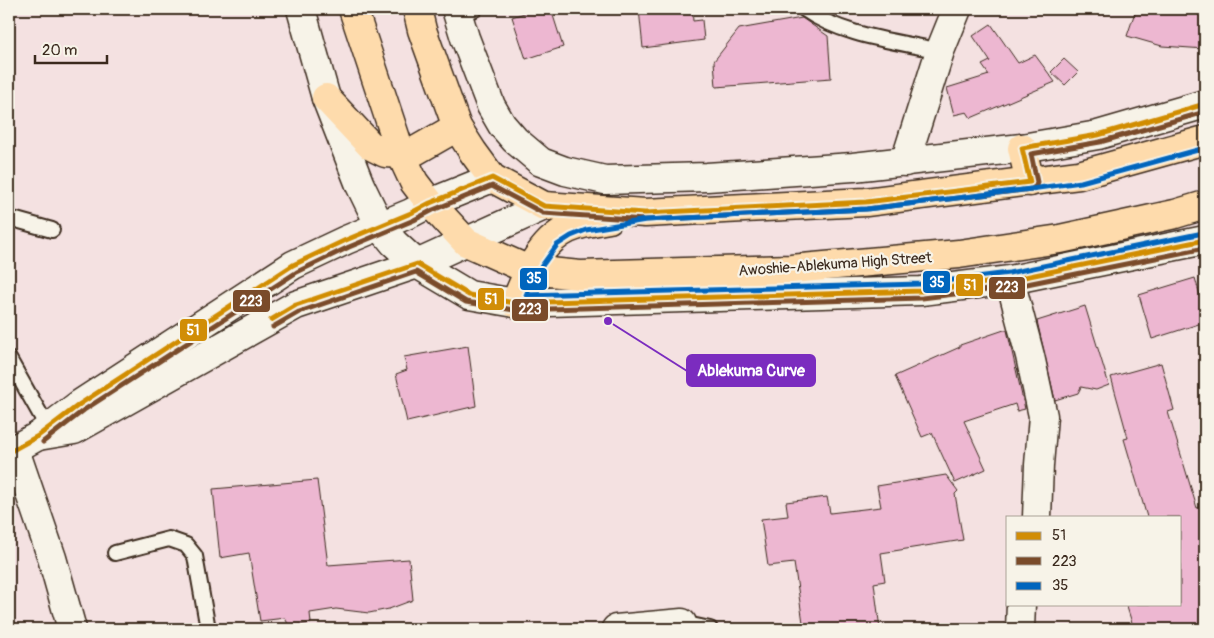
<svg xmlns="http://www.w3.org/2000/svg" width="1214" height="638" font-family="Pangolin,sans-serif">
<rect width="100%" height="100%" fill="#f4e1e1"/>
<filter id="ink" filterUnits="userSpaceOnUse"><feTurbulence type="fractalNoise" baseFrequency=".02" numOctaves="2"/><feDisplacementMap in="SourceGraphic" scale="10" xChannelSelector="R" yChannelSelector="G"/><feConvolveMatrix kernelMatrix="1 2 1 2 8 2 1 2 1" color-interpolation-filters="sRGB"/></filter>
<g filter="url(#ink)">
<g fill="#edb7d1" stroke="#3b2a1e">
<path d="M 537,9 L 551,9 L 563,47 L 526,59 L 512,17 Z"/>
<path d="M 639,9 L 692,9 L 693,21 L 702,20 L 704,40 L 643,48 Z"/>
<path d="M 1136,9 L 1205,9 L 1205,49 L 1162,46 L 1127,36 Z"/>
<path d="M 802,18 L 828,36 L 831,78 L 716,87 L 714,61 L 739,29 Z"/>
<path d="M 991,24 L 1018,63 L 1035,55 L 1055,82 L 971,118 L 967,112 L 954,115 L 947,88 L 989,75 L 982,65 L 990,61 L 973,36 Z"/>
<path d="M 1064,59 L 1078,72 L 1065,85 L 1051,72 Z"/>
<path d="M 1195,278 L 1205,312 L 1205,322 L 1152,339 L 1139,295 Z"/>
<path d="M 1085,306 L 1109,385 L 1096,390 L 1081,387 L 1078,393 L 1055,400 L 1037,321 Z"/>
<path d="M 1004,330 L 1007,330 L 1025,409 L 1017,411 L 1015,404 L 964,421 L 986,469 L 955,483 L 932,433 L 922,437 L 895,376 L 960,347 L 960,345 Z"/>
<path d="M 468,346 L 476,406 L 407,422 L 396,374 L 407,370 L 404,357 Z"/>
<path d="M 1161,363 L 1174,410 L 1168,412 L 1197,508 L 1205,505 L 1205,629 L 1134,629 L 1126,604 L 1180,604 L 1180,517 L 1147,517 L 1124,439 L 1128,438 L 1111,377 Z"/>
<path d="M 946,475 L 958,491 L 955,494 L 963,540 L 881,553 L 885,581 L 874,583 L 880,629 L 804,629 L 794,563 L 768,566 L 761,519 L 788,516 L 786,502 L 827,497 L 830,513 L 881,507 L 877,486 Z"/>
<path d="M 317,480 L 328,565 L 409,559 L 413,600 L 389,609 L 369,613 L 336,609 L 310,613 L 311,623 L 289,626 L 285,618 L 260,621 L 249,553 L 220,558 L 213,489 Z"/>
</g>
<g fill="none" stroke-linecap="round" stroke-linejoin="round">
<defs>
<g id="service">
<path d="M 804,9 C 842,36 895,41 940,51"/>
<path d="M 457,14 L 475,9"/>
<path d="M 9,218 L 52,230"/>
<path d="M 9,359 L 48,428"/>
<path d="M 115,553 L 169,539 L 186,545 L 195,556 L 208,629"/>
<path d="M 682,623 L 710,629"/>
</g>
<g id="minor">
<path d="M 905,162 L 940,51 L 957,9"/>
<path d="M 1010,280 L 1030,356 L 1043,416 L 1039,465 L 1037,517"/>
<path d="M 15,450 L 52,558 L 72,629"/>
<path d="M 616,629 L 682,623"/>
<path d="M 1020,629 L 1021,604"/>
</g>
<g id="tertiary">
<path d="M 301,9 L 326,98 L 360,185 L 380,226 L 394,243 L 417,264 L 469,295 L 515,303 L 921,291 L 1010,280 L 1205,240"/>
<path d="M 456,9 L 465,38 L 491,106 L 502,125 L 515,140 L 541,162 L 565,171 L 605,180 L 707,177 L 853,167 L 1022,148 L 1098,135 L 1205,104"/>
<path d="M 38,436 L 74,430 L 296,305 L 417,264 L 544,206"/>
<path d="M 9,452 L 38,436 L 80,404 L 293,265 L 346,240 L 411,213 L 430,203 L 492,178"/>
</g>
<g id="primary">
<path d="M 353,9 L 401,154 L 414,182 L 430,203 L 466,242 L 529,270 L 580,275 L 791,269 L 959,254 L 1060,239 L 1175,214 L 1205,205"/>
<path d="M 417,9 L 422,30 L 457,127 L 473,152 L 492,178 L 544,206 L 645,213 L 866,202 L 1079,175 L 1205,140"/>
<path d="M 326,98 L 371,146 L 385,153 L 401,154 L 415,151 L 457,127"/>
<path d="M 1022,148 L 1030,182"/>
<path d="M 515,303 C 526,276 540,242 568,229 C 581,223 596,221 609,219"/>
</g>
</defs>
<use href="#service" stroke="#3b2a1e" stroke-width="18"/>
<use href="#minor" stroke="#3b2a1e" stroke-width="31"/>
<use href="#tertiary" stroke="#3b2a1e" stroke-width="31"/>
<use href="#primary" stroke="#3b2a1e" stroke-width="31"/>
<use href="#service" stroke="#f7f3e8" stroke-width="14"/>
<use href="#minor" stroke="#f7f3e8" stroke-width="28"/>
<use href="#tertiary" stroke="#f7f3e8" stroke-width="28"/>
<use href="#primary" stroke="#fedbac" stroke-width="28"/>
<defs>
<g id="bus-1">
<path d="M 271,320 L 296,305 L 417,264 L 469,295 L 515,303 L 921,291 L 1010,280 L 1205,240"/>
<path d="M 9,452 L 38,436 L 80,404 L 293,265 L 346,240 L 411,213 L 430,203 L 492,178 L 544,206 L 645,213 L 866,202 L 1030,182 L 1022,148 L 1098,135 L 1205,104"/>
</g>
<g id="bus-2">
<path d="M 273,327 L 299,312 L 416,272 L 466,302 L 514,310 L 922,298 L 1012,287 L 1205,248"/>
<path d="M 43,442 L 84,410 L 297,272 L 349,247 L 414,220 L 433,210 L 492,186 L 543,213 L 645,220 L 866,209 L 1032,189 L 1036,186 L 1037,182 L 1031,154 L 1100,142 L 1205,112"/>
</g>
<path id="bus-3" d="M 1203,233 L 1009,273 L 920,284 L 526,295 L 536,274 L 557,245 L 571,236 L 586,230 L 646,220 L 867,209 L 1031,189 L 1081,182 L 1205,148"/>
</defs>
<use href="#bus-1" stroke="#f7f3e8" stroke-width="9"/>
<use href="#bus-2" stroke="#f7f3e8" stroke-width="9"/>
<use href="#bus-3" stroke="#f7f3e8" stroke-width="9"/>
<use href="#bus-1" stroke="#d18d06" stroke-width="5"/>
<use href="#bus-2" stroke="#7a4b2a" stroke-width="5"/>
<use href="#bus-3" stroke="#0065bd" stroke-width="5"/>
</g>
</g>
<g text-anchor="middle" stroke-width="4.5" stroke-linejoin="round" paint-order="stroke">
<g font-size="15" fill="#3b2a1e" stroke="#f7f3e8">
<text transform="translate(835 264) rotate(-4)" y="5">Awoshie-Ablekuma High Street</text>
</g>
</g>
<path fill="none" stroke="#7b2cbf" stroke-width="2" d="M608 321L687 371"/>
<circle fill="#7b2cbf" stroke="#f7f3e8" stroke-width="2" cx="608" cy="321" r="5"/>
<rect fill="#7b2cbf" stroke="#7b2cbf" stroke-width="2" x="687" y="355" width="128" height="31" rx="5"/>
<g font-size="16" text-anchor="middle" font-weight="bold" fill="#fff">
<text x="751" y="376">Ablekuma Curve</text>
</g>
<g stroke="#f7f3e8" stroke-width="2">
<rect x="519" y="267" width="29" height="24" rx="5" fill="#0065bd"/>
<rect x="922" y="270" width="29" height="24" rx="5" fill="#0065bd"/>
<rect x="955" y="273" width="29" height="24" rx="5" fill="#d18d06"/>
<rect x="988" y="276" width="38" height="24" rx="5" fill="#7a4b2a"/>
<rect x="477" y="287" width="28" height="24" rx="5" fill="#d18d06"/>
<rect x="232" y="289" width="39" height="24" rx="5" fill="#7a4b2a"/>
<rect x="511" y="298" width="38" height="24" rx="5" fill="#7a4b2a"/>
<rect x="179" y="318" width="29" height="24" rx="5" fill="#d18d06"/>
</g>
<g font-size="14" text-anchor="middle" font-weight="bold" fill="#fff">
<text x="534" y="283">35</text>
<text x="937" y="287">35</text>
<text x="970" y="290">51</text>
<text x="1007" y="292">223</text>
<text x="491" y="304">51</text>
<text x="251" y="306">223</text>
<text x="530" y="314">223</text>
<text x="193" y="335">51</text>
</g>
<rect width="1214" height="638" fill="none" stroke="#f7f3e8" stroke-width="30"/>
<rect x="15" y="15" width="1184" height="608" fill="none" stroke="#3b2a1e" stroke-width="2" filter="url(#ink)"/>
<rect x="1006" y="516" width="175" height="90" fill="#f7f3e8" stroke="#aca397"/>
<rect x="1016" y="532" width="25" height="8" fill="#d18d06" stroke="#aca397"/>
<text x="1052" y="540" font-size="15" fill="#3b2a1e">51</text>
<rect x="1016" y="557" width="25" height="8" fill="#7a4b2a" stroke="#aca397"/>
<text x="1052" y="566" font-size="15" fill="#3b2a1e">223</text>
<rect x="1016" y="582" width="25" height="8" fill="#0065bd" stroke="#aca397"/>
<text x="1052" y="590" font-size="15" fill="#3b2a1e">35</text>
<path d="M35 55v8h72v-8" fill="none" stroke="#3b2a1e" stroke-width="2.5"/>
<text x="42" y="55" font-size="15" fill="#3b2a1e" stroke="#f7f3e8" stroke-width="4" paint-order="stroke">20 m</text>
</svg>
